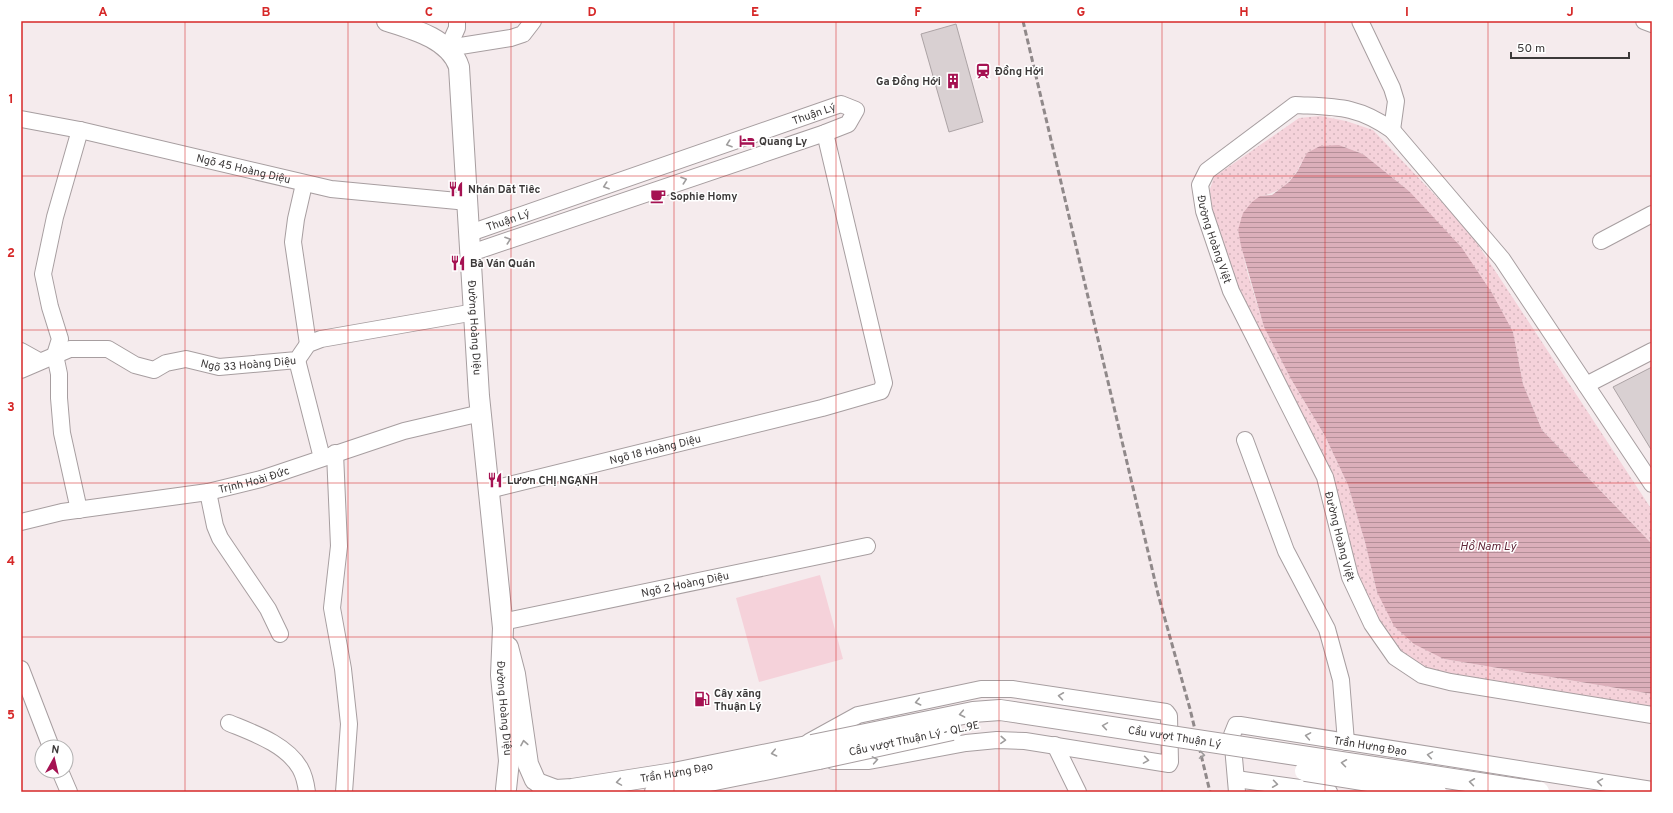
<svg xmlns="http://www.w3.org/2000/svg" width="1673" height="813" font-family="Overpass,sans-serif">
<defs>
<pattern id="park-dots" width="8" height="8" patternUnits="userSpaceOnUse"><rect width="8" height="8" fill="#f5d2da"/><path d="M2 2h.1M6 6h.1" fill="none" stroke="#d3b5bc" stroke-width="1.8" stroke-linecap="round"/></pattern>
<pattern id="water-rules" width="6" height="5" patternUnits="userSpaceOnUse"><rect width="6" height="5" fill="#dcafba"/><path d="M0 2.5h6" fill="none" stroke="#b48f98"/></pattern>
</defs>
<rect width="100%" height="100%" fill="#f5ebed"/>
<path fill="#f5d2da" d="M 820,575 L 843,659 L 759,682 L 736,598 Z"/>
<path fill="url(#park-dots)" d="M 1320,116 L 1346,121 L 1373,130 L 1469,231 L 1652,510 L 1652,544 L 1542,430 L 1523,384 L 1513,332 L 1409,191 L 1363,154 L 1339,145 L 1301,163 C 1294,180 1279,194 1260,196 L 1238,230 L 1247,271 L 1264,327 L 1291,379 L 1325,436 L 1348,485 L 1365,542 L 1377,592 L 1444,659 L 1652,694 L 1652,707 L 1458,676 L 1421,667 L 1403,657 L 1371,611 L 1356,572 L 1343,515 L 1244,308 L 1211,208 L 1210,189 L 1214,177 L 1299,118 Z"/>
<path fill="url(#water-rules)" d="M 1339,145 L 1363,154 L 1409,191 L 1462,248 L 1492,293 L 1513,332 L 1523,384 L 1542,430 L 1652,544 L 1652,694 L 1444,659 L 1414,644 L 1394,626 L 1377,592 L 1365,542 L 1348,485 L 1325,436 L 1291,379 L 1264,327 L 1241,246 L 1238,230 L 1243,213 L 1252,202 L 1260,196 L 1272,195 L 1289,182 L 1297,172 L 1307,153 L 1320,146 Z"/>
<g fill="#d9d0d2" stroke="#aca3a5">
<path d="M 956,24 L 983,122 L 949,132 L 921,34 Z"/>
<path d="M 1652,367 L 1652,451 L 1613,387 Z"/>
</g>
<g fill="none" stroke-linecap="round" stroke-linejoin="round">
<defs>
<g id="minor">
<path d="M 1360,21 L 1392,88 L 1396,101 L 1392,130"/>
<path d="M 1644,21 L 1652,24"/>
<path d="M 448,48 L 511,38 L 523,34 L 533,21"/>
<path d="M 448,48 L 457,28 L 457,21"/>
<path id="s1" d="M 21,119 L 80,130 L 331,189 L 468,202"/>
<path d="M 304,184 L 296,219 L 293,242 L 308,344"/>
<path id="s2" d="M 470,233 L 841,104 L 856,110 L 848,124 L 825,133 L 471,253"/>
<path d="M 1601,241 L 1652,214"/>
<path d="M 21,351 L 39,361"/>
<path d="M 297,360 L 322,458"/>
<path id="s3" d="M 21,370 L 70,349 L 108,349 L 135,365 L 154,370 L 166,363 L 186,359 L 219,367 L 297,360 L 308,344 L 321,339 L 475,312"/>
<path d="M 1586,385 L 1652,351"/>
<path d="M 1245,440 L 1286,551 L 1327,629 L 1341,680 L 1346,742"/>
<path d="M 335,453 L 339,546 L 332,608 L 343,669 L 349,724 L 344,792"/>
<path id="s4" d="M 1652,484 L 1502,259 L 1392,130 C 1357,105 1335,107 1295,105 L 1207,171 L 1200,185 L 1204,211 L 1231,291 L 1325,477 L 1350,577 L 1372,624 L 1395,657 L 1422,675 L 1450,682 L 1652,715"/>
<path id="s5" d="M 489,490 L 822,408 L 881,391 L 884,383 L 825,133"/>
<path d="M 208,492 L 215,526 L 220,538 L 268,609 L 280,634"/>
<path d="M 79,510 L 62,433 L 59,398 L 59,374 L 55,355 L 60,339 L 50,307 L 43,274 L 55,217 L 80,130"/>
<path id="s6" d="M 21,522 L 62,512 L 208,492 L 261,479 L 404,431 L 481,413"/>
<path id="s7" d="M 502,622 L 867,546"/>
<path d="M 21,669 L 51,747"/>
<path d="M 229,723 C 253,733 286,744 300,768 C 304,775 306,784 307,792"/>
<path d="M 809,742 L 858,715 L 981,689 L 1012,689 L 1166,712 L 1169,716 L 1170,762 L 1169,764 L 1025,741 L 997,740 L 966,743 L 869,761 L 833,761"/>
<path d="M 1055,745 L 1078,792"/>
<path d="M 60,771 L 69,792"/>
<path d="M 1236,779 L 1329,792"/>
<path id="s8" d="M 1237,792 L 1232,735 L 1236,725 L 1240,725 L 1652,790"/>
</g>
<g id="major">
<path id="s9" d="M 387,21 C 413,29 450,39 459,67 L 479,396 L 503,628 L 501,675 L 509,761 L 506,789"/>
<path d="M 508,647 L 515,674 L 528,764 L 535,780"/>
<path id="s10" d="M 540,784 L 556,790 L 572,789 L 674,773 L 812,745"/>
<path d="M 655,792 L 819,759"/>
</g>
</defs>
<use href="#minor" stroke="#a79ea0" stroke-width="18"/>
<use href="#major" stroke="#a79ea0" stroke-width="22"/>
<use href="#minor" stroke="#fff" stroke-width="16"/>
<use href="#major" stroke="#fff" stroke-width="20"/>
<path stroke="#90898a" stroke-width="3" stroke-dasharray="6 3" stroke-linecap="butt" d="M 1023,21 L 1158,594 L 1190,709 L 1210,792"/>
<defs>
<g id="major-bridge">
<path id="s11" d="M 812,745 L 973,712 L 1000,710 L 1539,792"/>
<path d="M 819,759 L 952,730"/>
<path d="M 1305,771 L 1436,792"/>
</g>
</defs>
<use href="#major-bridge" stroke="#a79ea0" stroke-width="22" stroke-linecap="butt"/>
<use href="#major-bridge" stroke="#fff" stroke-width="20"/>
</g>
<defs><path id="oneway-chevron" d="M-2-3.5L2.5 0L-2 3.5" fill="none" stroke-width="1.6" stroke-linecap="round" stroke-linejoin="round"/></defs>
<g stroke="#9e9c9c">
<use href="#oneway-chevron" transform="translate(729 144) rotate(161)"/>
<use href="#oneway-chevron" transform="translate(684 180) rotate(-19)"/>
<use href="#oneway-chevron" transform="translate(606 186) rotate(161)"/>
<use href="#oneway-chevron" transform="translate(508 240) rotate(-19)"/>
<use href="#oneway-chevron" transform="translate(1061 696) rotate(-172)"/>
<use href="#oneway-chevron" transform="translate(918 702) rotate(167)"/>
<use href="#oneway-chevron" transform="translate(962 714) rotate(169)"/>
<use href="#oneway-chevron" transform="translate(1105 726) rotate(-171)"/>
<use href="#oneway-chevron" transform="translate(1308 736) rotate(-170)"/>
<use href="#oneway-chevron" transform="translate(1003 740) rotate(3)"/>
<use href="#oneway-chevron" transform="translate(524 743) rotate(-100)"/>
<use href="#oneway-chevron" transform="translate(774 753) rotate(168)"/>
<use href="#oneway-chevron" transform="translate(1202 755) rotate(9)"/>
<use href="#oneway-chevron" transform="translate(1430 755) rotate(-171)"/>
<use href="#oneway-chevron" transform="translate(875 760) rotate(-10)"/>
<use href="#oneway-chevron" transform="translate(1146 760) rotate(9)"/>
<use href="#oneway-chevron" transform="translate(1344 763) rotate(-172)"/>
<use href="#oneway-chevron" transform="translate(619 782) rotate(171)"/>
<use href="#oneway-chevron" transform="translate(1472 782) rotate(-172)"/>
<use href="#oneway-chevron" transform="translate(1600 782) rotate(-171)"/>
<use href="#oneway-chevron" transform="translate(1275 784) rotate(8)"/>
</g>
<path fill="none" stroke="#d62828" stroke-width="1" stroke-opacity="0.55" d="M 185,21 L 185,792M 348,21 L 348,792M 511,21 L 511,792M 674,21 L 674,792M 836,21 L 836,792M 999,21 L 999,792M 1162,21 L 1162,792M 1325,21 L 1325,792M 1488,21 L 1488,792M 21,176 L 1652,176M 21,330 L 1652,330M 21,483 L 1652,483M 21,637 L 1652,637"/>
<defs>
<symbol id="station-bare" viewBox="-9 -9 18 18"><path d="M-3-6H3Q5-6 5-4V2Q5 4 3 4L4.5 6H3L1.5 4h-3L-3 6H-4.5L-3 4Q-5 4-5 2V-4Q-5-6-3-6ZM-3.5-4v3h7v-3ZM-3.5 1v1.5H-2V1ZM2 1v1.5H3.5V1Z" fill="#a51252" stroke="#fff" stroke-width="2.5" paint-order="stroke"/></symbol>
<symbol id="building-bare" viewBox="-9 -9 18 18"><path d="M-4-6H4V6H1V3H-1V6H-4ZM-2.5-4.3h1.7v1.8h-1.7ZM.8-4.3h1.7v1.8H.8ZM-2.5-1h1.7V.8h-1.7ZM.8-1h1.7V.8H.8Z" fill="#a51252" stroke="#fff" stroke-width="2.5" paint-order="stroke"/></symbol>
<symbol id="hotel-bare" viewBox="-9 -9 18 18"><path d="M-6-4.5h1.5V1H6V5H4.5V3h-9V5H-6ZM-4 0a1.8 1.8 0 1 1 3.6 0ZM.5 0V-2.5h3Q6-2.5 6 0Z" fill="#a51252" stroke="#fff" stroke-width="2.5" paint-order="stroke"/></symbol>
<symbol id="restaurant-bare" viewBox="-9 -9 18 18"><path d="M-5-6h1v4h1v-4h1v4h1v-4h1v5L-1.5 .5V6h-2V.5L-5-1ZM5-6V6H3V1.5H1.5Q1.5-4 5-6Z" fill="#a51252" stroke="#fff" stroke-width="2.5" paint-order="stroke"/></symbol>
<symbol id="cafe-bare" viewBox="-9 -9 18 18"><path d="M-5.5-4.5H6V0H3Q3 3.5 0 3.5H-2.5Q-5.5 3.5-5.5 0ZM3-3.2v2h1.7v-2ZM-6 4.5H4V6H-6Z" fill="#a51252" stroke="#fff" stroke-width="2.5" paint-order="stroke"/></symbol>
<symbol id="fuel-bare" viewBox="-9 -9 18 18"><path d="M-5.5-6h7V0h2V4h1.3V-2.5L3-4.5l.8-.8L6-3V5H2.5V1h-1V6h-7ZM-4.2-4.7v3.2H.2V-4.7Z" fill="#a51252" stroke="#fff" stroke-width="2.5" paint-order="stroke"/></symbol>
</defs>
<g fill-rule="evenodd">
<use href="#station-bare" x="972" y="60" width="22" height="22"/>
<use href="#building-bare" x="942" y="70" width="22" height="22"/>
<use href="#hotel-bare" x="736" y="130" width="22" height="22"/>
<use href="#restaurant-bare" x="445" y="178" width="22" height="22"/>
<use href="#cafe-bare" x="647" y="185" width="22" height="22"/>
<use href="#restaurant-bare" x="447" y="252" width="22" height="22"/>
<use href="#restaurant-bare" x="484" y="469" width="22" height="22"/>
<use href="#fuel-bare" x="691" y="688" width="22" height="22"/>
</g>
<g text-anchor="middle" stroke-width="3" stroke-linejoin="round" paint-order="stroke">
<g font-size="11" font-weight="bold" fill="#3c3939" stroke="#fff" text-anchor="start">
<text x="995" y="75">Đồng Hới</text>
<text x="941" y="85" text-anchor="end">Ga Đồng Hới</text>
<text x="759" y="145">Quang Ly</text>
<text x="468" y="193">Nhán Dăt Tiêc</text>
<text x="670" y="200">Sophie Homy</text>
<text x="470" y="267">Bà Ván Quán</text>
<text x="507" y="484">Lươn CHỊ NGẠNH</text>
<text x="714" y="697">Cây xăng<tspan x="714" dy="13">Thuận Lý</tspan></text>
</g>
<g font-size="11" fill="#3c3939" stroke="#fff">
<text dy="4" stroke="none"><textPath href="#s2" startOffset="364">Thuận Lý</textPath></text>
<text dy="4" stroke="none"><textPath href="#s1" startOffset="228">Ngõ 45 Hoàng Diệu</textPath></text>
<text dy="4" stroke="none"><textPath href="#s2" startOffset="40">Thuận Lý</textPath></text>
<text dy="4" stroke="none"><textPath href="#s4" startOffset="724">Đường Hoàng Việt</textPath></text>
<text dy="4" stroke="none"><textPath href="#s9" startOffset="350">Đường Hoàng Diệu</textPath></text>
<text dy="4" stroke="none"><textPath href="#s3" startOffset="240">Ngõ 33 Hoàng Diệu</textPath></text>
<text dy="4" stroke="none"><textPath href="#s5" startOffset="171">Ngõ 18 Hoàng Diệu</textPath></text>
<text dy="4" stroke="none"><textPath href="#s6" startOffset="237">Trịnh Hoài Đức</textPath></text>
<text dy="4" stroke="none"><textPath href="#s4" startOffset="1048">Đường Hoàng Việt</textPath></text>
<text dy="4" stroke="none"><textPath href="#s7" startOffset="187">Ngõ 2 Hoàng Diệu</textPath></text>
<text dy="4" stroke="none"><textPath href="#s9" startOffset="732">Đường Hoàng Diệu</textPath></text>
<text dy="4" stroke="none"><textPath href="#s11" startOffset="368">Cầu vượt Thuận Lý</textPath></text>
<text transform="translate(914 738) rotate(-12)" y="4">Cầu vượt Thuận Lý - QL.9E</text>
<text dy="4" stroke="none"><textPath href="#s8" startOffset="204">Trần Hưng Đạo</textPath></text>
<text dy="4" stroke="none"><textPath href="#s10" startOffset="139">Trần Hưng Đạo</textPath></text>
</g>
<g font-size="12" font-style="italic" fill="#62293b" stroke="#fff">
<text x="1488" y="550">Hồ Nam Lý</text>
</g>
</g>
<rect width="1673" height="813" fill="none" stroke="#ffffff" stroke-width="44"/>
<g transform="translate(54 759) rotate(8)"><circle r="19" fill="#ffffff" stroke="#b1b0b0"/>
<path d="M0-3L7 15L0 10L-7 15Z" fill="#a51252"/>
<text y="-6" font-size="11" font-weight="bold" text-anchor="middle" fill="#3c3939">N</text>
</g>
<path d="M1511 52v6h118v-6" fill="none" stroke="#3c3939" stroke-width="2"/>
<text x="1517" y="52" font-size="12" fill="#3c3939" stroke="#ffffff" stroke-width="3" paint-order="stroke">50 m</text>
<rect x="22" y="22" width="1629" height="769" fill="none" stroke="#d62828" stroke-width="1.5"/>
<g font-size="13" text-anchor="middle" font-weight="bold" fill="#d62828">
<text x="103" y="16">A</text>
<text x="266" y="16">B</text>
<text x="429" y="16">C</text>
<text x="592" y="16">D</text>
<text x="755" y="16">E</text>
<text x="918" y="16">F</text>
<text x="1081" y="16">G</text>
<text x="1244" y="16">H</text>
<text x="1407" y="16">I</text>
<text x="1570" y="16">J</text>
<text x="11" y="103">1</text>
<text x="11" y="257">2</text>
<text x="11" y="411">3</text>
<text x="11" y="565">4</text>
<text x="11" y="719">5</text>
</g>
</svg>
